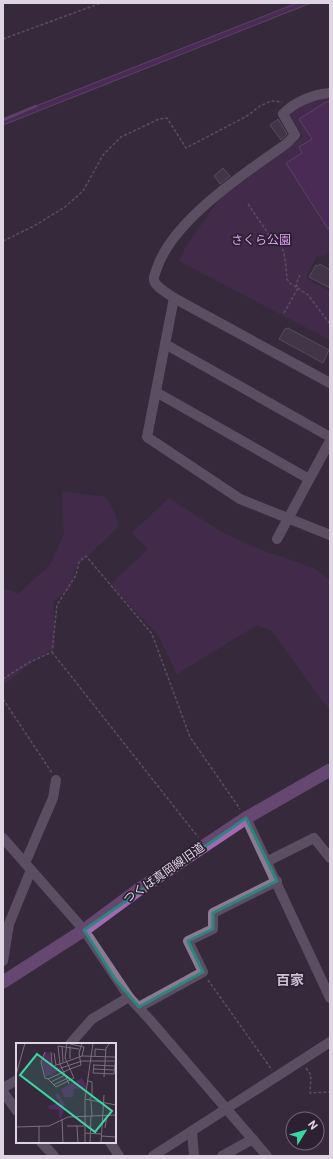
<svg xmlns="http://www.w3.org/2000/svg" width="333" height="1159" font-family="Roboto,'Noto Sans JP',sans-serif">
<rect width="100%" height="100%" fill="#37293c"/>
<g fill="#502b5d">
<path d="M 330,95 L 330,248 L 326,255 L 316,257 L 306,278 L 330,292 L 330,340 L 179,261 L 185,248 L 222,195 L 303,137 L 290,115 C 296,103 318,99 330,95 Z"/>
<path d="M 62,491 L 106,497 L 115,514 L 119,526 L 75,568 L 71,588 L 53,601 L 55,647 L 35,660 L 3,685 L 3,588 L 18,594 L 50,565 L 64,534 Z"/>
<path d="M 169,498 L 223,533 L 264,551 L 314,568 L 330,581 L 330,711 L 271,630 L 257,625 L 177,674 L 157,633 L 110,585 L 148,549 L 132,533 Z"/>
</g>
<g fill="#632d76" stroke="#885f96">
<path d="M 297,3 L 311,3 L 3,125 L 3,119 Z"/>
<path d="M 326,102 L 330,102 L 330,226 L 328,229 L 286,163 L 302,153 L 299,147 L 312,139 L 299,119 Z"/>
</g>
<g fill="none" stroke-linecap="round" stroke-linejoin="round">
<path stroke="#885f96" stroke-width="2.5" d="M 3,120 L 36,106"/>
</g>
<g fill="#524358" stroke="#807086">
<path d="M 278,119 L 287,134 L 281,140 L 270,125 Z"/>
<path d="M 223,168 L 230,176 L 220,184 L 214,176 Z"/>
<path d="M 320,264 L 330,270 L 330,288 L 309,277 L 316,265 L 318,266 Z"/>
<path d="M 288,328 L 329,350 L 323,363 L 279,339 L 285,329 Z"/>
</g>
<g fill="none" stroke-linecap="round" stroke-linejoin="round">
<g stroke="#847889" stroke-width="1.5" stroke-dasharray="3 2" stroke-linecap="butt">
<path d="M 3,39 L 101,3"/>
<path d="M 248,204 L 276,245 L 279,243 L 283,250 L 285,258 L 287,279 L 290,283 L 308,295 L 330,324"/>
<path d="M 3,241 L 34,226 L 65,207 L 83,191 L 103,155 L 121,137 L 159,119 L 167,118 L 186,148 L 247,116 L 260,106 L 271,101 L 282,102"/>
<path d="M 284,313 L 298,288 L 296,284 L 300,275"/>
<path d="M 52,652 L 198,837"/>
<path d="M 3,679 L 28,663 L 52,652 L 57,605 L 76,575 L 79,562 L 86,556 L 152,634 L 190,737 L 240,809"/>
<path d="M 3,699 L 52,773"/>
<path d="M 208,980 L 272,1070"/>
<path d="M 306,1068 L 311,1075 L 310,1093 L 330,1092"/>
</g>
<g stroke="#8b7a91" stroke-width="10">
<path d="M 174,298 C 169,294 155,287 154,280 C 153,276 156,272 157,268 C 173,220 246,172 286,144 L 295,135 L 283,114 C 294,102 314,94 330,93"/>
<path d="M 165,344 L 330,437"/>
<path d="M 330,383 L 174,298 L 147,437 L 240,499 L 330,535"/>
<path d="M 156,392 L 309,479"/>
<path d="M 277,539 L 330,441"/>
<path d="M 246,818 L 330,998"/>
<path d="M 3,838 L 84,930 L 129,997 L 150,1020 L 267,1156"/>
<path d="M 268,861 L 314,838 L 330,858"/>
<path d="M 25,863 L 53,798 L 56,780"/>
<path d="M 3,961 L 9,924 L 31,870"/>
<path d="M 139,1007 L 203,972 L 188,941 L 213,929 L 213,913 L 277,881"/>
<path d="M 70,1044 L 92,1019 L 129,997"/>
<path d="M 3,1088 L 17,1080"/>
<path d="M 3,1092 L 17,1111"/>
<path d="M 192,1132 L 194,1156"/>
<path d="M 41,1142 L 54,1156"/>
<path d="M 110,1142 L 119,1156"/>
<path d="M 153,1156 L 330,1042"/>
<path d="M 222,1156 L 253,1139"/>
</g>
<path stroke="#9f6ab1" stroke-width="13" d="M 3,982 L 84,930 L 138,890 L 246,818 L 330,770"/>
</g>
<path d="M0 0H333V1159H0ZM 246,818 L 277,881 L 213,913 L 213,929 L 188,941 L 203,972 L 139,1007 L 115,979 L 84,930 Z" fill="#37293c" fill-opacity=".55" fill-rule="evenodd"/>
<path fill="none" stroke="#2e847f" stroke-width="3" stroke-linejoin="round" d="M 246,818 L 277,881 L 213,913 L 213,929 L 188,941 L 203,972 L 139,1007 L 115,979 L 84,930 Z"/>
<g text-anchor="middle" stroke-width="3.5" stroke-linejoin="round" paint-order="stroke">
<g font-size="12" fill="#dfa4f5" stroke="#2d2032">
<text x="261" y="244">さくら公園</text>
</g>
<g font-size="12" fill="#ded5e2" stroke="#2d2032">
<text transform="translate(164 873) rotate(-35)" y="4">つくば真岡線旧道</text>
</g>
<g font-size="14" font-weight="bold" fill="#cebdd5" stroke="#2d2032">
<text x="290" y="985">百家</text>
</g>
</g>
<g transform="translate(16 1043)">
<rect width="100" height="100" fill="#37293c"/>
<path d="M 29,9 L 34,10 L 37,26 L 44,23 L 46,26 L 30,34 L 26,19 ZM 66,35 L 71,45 L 58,46 L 57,54 L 48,54 L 45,46 ZM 42,50 L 49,61 L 46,74 L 43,76 L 43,67 L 33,66 L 32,63 L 44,60 L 39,52 Z" fill="#502b5d"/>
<path fill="none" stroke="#7a6e7e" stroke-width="1" d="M 51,0 L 49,15 L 54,26 L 58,35 L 40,44 L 32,36 L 54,26 L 57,25 L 65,22 L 63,10 L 66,0M 54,1 L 68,4 L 66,13M 46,3 L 47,19M 29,9 L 25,19 L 29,35 L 32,36M 35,9 L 36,21 L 37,24 L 40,22M 38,10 L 40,22 L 44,21 L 42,3 L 63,6M 79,13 L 79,6 L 90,7M 54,16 L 54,3M 77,22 L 100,23M 78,22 L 77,30 L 98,31 L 100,12M 45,25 L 66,18 L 99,18M 78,26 L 98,27M 0,32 L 9,0M 88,34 L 90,5 L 94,0M 72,38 L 76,39 L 76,53 L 73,57M 35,39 L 49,32M 53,41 L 44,21 L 66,13 L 99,14M 37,42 L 50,36M 69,56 L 100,62M 75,58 L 76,73M 46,76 L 47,100M 23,83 L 23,100M 51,83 L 68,83M 61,83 L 62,100M 0,84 L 33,83 L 52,74 L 100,72M 89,85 L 91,72M 69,90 L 85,91M 85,93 L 100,94M 69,100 L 69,56 L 77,0M 74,100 L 75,73M 85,100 L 88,52"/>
<path fill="#3dd4a3" fill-opacity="0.15" stroke="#3dd4a3" stroke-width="2" d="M 21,11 L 96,68 L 79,89 L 4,32 Z"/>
<rect width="100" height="100" fill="none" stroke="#ded5e2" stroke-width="2"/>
</g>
<rect width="333" height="1159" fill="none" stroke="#ded5e2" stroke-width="8"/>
<g transform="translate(305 1131) rotate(53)"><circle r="19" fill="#2d2032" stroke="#746878"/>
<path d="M0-3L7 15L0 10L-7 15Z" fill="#3dd4a3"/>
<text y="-6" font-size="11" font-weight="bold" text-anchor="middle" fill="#ded5e2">N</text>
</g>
</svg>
